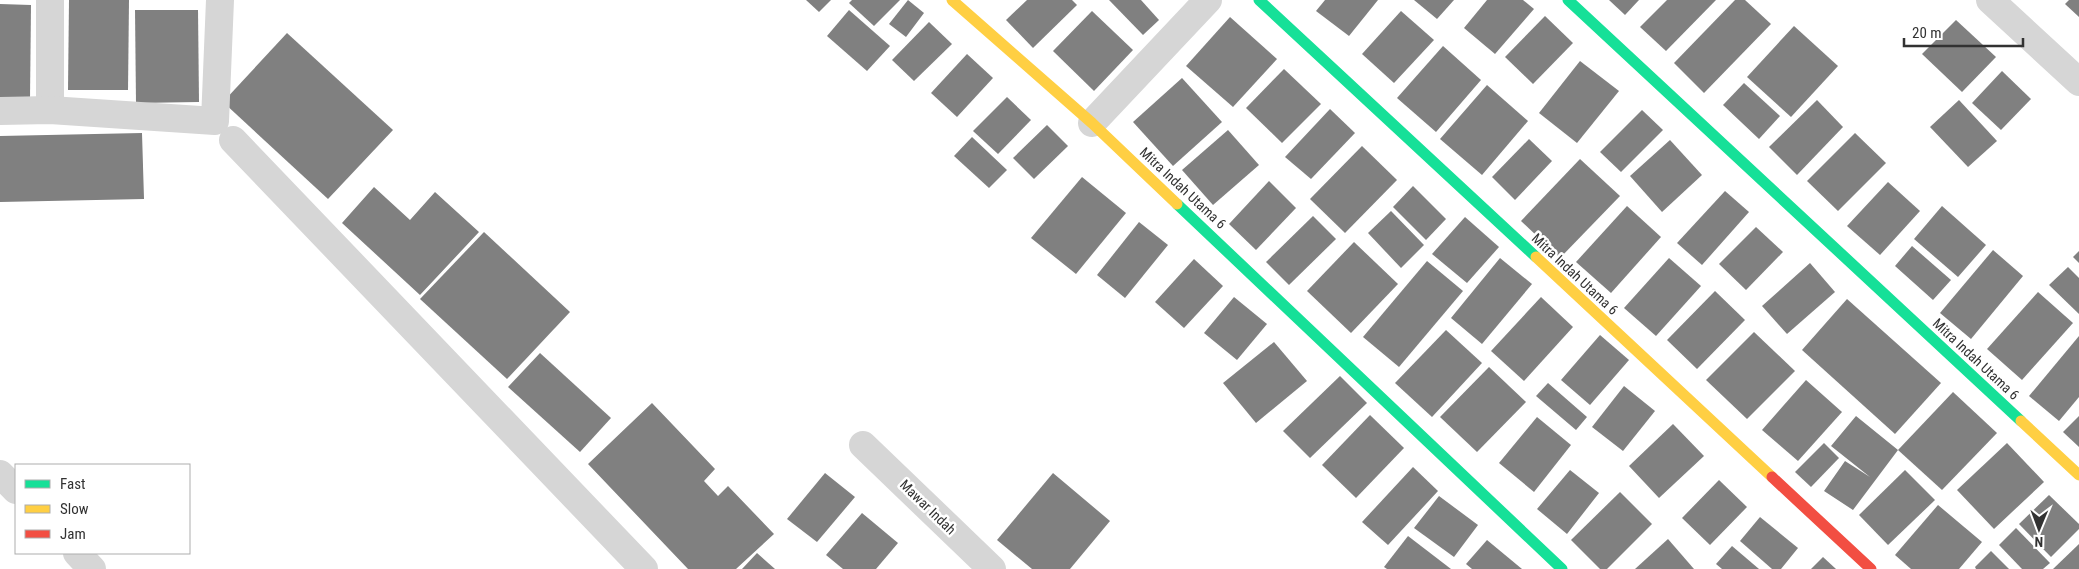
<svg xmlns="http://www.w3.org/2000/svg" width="2079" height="569" font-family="'Roboto Condensed',sans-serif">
<rect width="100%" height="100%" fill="#fff"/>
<g fill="#808080">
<path d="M 69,0 L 129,0 L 128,90 L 68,90 Z"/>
<path d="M 806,0 L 831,0 L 819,12 Z"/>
<path d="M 852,0 L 900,0 L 874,26 L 849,3 Z"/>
<path d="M 908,0 L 924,13 L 906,37 L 889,24 Z"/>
<path d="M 1027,0 L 1072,0 L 1077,5 L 1033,48 L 1006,20 Z"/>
<path d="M 1109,0 L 1141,0 L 1159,20 L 1143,35 Z"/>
<path d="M 1325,0 L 1378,0 L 1349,36 L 1316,11 Z"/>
<path d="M 1414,0 L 1454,0 L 1437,19 Z"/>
<path d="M 1487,0 L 1523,0 L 1534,9 L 1495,54 L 1464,28 Z"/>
<path d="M 1609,0 L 1639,0 L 1625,15 Z"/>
<path d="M 1667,0 L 1716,0 L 1666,51 L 1640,27 Z"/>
<path d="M 1735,0 L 1745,0 L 1771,24 L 1704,93 L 1674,63 Z"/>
<path d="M 2069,0 L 2079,0 L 2079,17 L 2065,4 Z"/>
<path d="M 0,4 L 31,5 L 30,98 L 0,97 Z"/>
<path d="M 135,10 L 198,10 L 199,102 L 136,103 Z"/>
<path d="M 849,10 L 890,46 L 867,71 L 827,36 Z"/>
<path d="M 1092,11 L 1133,50 L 1094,91 L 1053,51 Z"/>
<path d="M 1401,11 L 1434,40 L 1394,83 L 1362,54 Z"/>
<path d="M 1545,16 L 1573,43 L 1533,84 L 1505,57 Z"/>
<path d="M 1230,17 L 1277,59 L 1233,107 L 1186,66 Z"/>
<path d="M 1956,20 L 1996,57 L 1962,92 L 1922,54 Z"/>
<path d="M 929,22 L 952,44 L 914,81 L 892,60 Z"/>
<path d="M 1794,26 L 1838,66 L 1791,117 L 1747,77 Z"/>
<path d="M 287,33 L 393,130 L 328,199 L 223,102 Z"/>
<path d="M 1443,46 L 1481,80 L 1436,132 L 1397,98 Z"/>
<path d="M 967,54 L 993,78 L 957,117 L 931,93 Z"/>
<path d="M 1580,61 L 1619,91 L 1577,143 L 1539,113 Z"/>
<path d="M 1284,69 L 1321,104 L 1282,143 L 1246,108 Z"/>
<path d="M 2002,71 L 2031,99 L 2001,130 L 1972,103 Z"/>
<path d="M 1182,78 L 1222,122 L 1173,166 L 1133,122 Z"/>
<path d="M 1744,83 L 1780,116 L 1759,139 L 1723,105 Z"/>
<path d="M 1487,85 L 1528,121 L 1482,175 L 1440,139 Z"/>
<path d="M 1007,97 L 1031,120 L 998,154 L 973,131 Z"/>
<path d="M 1817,100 L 1843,127 L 1797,175 L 1769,147 Z"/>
<path d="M 1959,100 L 1997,141 L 1968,167 L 1930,127 Z"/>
<path d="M 1330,109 L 1355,133 L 1311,179 L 1285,157 Z"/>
<path d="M 1642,110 L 1663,130 L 1621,172 L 1600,152 Z"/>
<path d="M 1047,125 L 1068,146 L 1034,179 L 1013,158 Z"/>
<path d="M 1228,130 L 1259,165 L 1213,205 L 1182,170 Z"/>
<path d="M 142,133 L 144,199 L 0,202 L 0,136 Z"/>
<path d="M 1855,133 L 1886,163 L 1838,211 L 1807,181 Z"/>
<path d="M 972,137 L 1007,170 L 989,188 L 954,156 Z"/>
<path d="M 1529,139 L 1552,161 L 1515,200 L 1492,177 Z"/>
<path d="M 1670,140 L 1702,175 L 1662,212 L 1630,176 Z"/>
<path d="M 1362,146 L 1397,180 L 1345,233 L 1310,199 Z"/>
<path d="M 1580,159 L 1620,196 L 1560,258 L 1521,221 Z"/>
<path d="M 1082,177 L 1126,213 L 1076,274 L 1031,238 Z"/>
<path d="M 1269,181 L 1296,208 L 1256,250 L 1229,224 Z"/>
<path d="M 1888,182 L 1920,211 L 1880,255 L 1847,226 Z"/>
<path d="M 1413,186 L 1446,219 L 1426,240 L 1393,207 Z"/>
<path d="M 374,187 L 410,220 L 435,192 L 479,232 L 420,295 L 342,223 Z"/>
<path d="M 1725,191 L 1749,212 L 1702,265 L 1677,243 Z"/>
<path d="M 1627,206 L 1661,237 L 1611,293 L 1576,262 Z"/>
<path d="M 1942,206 L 1986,245 L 1958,277 L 1914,239 Z"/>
<path d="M 1391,211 L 1424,245 L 1401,268 L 1368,233 Z"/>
<path d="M 1313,216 L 1336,239 L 1289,285 L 1266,262 Z"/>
<path d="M 1465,217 L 1499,247 L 1467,283 L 1432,254 Z"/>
<path d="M 1139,222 L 1168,245 L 1125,298 L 1097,275 Z"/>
<path d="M 1756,227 L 1783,252 L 1746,290 L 1719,264 Z"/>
<path d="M 484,232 L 570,312 L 507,379 L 420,299 Z"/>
<path d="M 1354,242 L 1398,284 L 1351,333 L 1307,291 Z"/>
<path d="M 1912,246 L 1951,280 L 1933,300 L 1895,266 Z"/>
<path d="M 1993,250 L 2023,276 L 1971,339 L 1940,313 Z"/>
<path d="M 2079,251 L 2079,263 L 2073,257 Z"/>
<path d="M 1500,258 L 1532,284 L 1482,344 L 1451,318 Z"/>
<path d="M 1669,258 L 1701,286 L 1656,336 L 1624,308 Z"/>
<path d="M 1194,259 L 1223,286 L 1184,328 L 1155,302 Z"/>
<path d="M 1427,261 L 1463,291 L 1399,367 L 1363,337 Z"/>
<path d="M 1810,263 L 1835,292 L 1787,334 L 1762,306 Z"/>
<path d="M 2068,267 L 2079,278 L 2079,314 L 2049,285 Z"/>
<path d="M 1715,291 L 1745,320 L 1697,369 L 1667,340 Z"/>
<path d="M 2038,292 L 2073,323 L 2022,380 L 1987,349 Z"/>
<path d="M 1234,297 L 1267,324 L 1237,360 L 1204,333 Z"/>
<path d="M 1541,297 L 1573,327 L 1524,381 L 1491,351 Z"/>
<path d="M 1847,299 L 1941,383 L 1895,434 L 1802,350 Z"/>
<path d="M 1446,330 L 1482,363 L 1432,417 L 1395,383 Z"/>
<path d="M 1754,332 L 1795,371 L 1747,419 L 1706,380 Z"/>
<path d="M 1600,335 L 1629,360 L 1590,405 L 1561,380 Z"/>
<path d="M 2079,336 L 2079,397 L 2059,421 L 2029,396 Z"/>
<path d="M 1274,342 L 1307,381 L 1256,423 L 1223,383 Z"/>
<path d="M 540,353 L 611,418 L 580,452 L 508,387 Z"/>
<path d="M 1489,367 L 1526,402 L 1477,452 L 1440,417 Z"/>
<path d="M 1340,376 L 1367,403 L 1310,458 L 1283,431 Z"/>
<path d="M 1806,380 L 1842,412 L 1798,461 L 1762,430 Z"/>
<path d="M 1548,383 L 1587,417 L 1576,430 L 1536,396 Z"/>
<path d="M 1624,386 L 1655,411 L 1623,451 L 1592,427 Z"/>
<path d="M 1953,392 L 1997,433 L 1942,490 L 1898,450 Z"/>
<path d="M 652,403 L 715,469 L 704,481 L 718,496 L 728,486 L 774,534 L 736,569 L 688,569 L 588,464 Z"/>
<path d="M 1370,415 L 1404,448 L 1356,498 L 1322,465 Z"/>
<path d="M 1856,416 L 1898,450 L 1853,510 L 1824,491 L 1845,461 L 1870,477 L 1831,446 Z"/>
<path d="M 2079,416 L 2079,447 L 2063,432 Z"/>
<path d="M 1537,417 L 1571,445 L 1534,492 L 1499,463 Z"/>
<path d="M 1673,424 L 1704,456 L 1659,498 L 1629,466 Z"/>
<path d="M 1824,443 L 1839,458 L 1811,487 L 1795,472 Z"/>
<path d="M 2007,443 L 2044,482 L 1994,529 L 1957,490 Z"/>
<path d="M 1413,467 L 1438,491 L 1388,545 L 1362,522 Z"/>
<path d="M 1570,470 L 1599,493 L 1567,534 L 1537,509 Z"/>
<path d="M 1905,470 L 1935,500 L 1888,545 L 1859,515 Z"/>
<path d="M 825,473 L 855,497 L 817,542 L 787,519 Z"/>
<path d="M 1053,473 L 1110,521 L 1070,569 L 1032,569 L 997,540 Z"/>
<path d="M 1719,480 L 1747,507 L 1710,545 L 1682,518 Z"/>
<path d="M 1620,492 L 1652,524 L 1607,569 L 1600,569 L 1571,540 Z"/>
<path d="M 2049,495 L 2079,524 L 2079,529 L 2051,557 L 2019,524 Z"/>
<path d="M 1439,496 L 1478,525 L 1454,557 L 1414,528 Z"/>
<path d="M 1938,505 L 1982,542 L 1959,569 L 1911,569 L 1895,555 Z"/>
<path d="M 862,513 L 898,543 L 876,569 L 843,569 L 826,555 Z"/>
<path d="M 1760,517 L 1798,548 L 1781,569 L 1772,569 L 1740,541 Z"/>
<path d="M 2016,528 L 2050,563 L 2043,569 L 2022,569 L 1999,545 Z"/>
<path d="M 1408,536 L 1451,569 L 1387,569 L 1384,567 Z"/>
<path d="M 1668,539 L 1694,569 L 1635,569 Z"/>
<path d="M 1487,540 L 1522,569 L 1472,569 L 1466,564 Z"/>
<path d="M 2079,544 L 2079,569 L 2053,569 Z"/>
<path d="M 1732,546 L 1759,569 L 1722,569 L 1716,564 Z"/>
<path d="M 1991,551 L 2009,569 L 1976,569 L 1975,567 Z"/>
<path d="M 757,553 L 775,569 L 742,569 Z"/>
<path d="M 1823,557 L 1836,569 L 1811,569 Z"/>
</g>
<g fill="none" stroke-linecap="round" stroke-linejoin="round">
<g stroke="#d6d6d6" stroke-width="28">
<path d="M 1990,0 L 2079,82"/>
<path d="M 50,110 L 50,0"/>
<path d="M 0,111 L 50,110 L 215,121 L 220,0"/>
<path d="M 1092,123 L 1208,0"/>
<path d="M 233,140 L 644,569"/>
<path d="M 863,445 L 992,569"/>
<path d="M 0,474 L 16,490"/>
<path d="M 77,553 L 92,569"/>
</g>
<g stroke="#16e098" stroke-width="11">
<path d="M 1259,0 L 1536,257"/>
<path d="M 1568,0 L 2021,421"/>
<path d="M 1177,204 L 1562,569"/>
</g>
<g stroke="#ffcf43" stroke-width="11">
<path d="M 952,0 L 1092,123 L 1177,204"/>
<path d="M 1536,257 L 1772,477"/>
<path d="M 2021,421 L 2079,475"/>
</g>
<path stroke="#f24e42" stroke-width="11" d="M 1772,477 L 1871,569"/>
</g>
<g text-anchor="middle" stroke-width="5" stroke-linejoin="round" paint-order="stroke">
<g font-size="14" fill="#323232" stroke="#fff">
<text transform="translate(1183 188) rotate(43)" y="5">Mitra Indah Utama 6</text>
<text transform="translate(1575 274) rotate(43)" y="5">Mitra Indah Utama 6</text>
<text transform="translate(1976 359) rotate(43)" y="5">Mitra Indah Utama 6</text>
<text transform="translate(928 507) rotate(44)" y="5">Mawar Indah</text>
</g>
</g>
<rect x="15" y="464" width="175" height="90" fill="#ffffff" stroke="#adadad"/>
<rect x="25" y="480" width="25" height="8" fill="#16e098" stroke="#adadad"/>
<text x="60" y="489" font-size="15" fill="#323232">Fast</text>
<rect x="25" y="505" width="25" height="8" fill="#ffcf43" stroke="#adadad"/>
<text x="60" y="514" font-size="15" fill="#323232">Slow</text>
<rect x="25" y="530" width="25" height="8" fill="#f24e42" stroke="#adadad"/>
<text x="60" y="539" font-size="15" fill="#323232">Jam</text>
<g transform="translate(2039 529) rotate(181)" stroke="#ffffff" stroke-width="4" paint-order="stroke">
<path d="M0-4L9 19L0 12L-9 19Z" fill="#323232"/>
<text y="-8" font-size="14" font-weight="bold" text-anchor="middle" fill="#323232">N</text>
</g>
<path d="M1904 38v8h119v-8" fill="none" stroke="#323232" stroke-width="2.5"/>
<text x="1912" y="38" font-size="15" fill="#323232" stroke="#ffffff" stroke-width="4" paint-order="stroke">20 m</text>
</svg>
